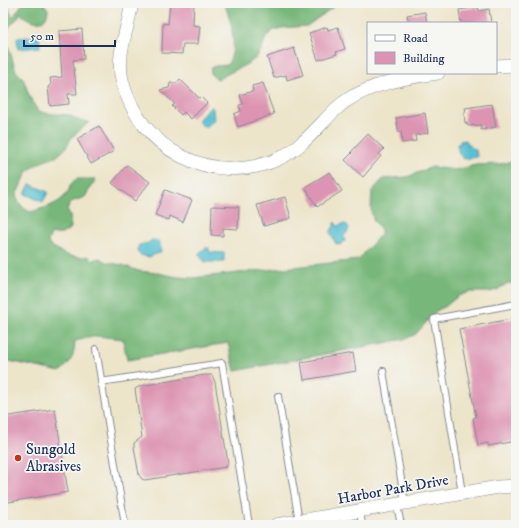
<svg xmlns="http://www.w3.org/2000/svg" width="519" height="528" font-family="'IM FELL DW Pica',serif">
<rect width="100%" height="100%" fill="#f6f6f2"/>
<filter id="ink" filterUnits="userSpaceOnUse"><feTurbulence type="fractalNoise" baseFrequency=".025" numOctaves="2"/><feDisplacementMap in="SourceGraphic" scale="8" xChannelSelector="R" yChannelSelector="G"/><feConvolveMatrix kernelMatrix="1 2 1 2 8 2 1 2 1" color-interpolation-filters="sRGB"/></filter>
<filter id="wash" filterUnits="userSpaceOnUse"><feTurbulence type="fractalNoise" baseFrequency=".012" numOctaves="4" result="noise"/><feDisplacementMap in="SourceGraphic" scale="16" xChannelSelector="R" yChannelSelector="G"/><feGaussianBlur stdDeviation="0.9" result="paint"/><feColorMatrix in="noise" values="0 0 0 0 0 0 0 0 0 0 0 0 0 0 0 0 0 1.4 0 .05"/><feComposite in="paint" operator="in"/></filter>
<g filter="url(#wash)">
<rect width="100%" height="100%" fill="#ede5ca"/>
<g fill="#77b779" stroke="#49736c">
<path d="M 3,3 L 8,3 L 9,10 L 13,17 L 23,3 L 43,3 L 48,9 C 47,28 29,22 20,13 L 18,18 L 9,27 L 6,38 L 16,71 L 23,78 L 29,95 L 37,110 L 44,113 L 69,115 L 78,120 L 89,122 L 72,137 L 65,149 L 56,157 L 39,163 L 28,171 L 16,195 C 19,203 22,208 30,212 C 43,208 60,205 68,192 C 71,185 69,185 76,179 L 96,179 L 85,197 L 71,202 L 67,209 L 70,216 L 71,228 L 62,234 L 52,234 L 48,240 L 49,245 C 61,253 73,260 88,256 L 93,260 L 100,258 L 107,262 L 122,265 L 139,271 L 158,273 L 177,277 L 192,278 L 358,260 L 381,234 L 381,229 C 369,220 371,205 372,191 L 383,179 L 407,177 L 432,167 L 455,170 L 476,165 L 500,164 L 516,160 L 516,284 L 508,283 L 497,290 L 489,292 L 469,292 L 458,296 L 446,306 L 436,311 L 416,334 L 405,339 L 235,371 L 228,343 L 127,360 L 123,339 L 97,336 L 75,341 C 74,357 72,361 60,372 L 9,361 L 3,358 Z"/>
<path d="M 224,3 L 339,3 L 307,26 L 282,28 L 272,31 L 266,37 L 262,48 L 256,58 L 247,64 L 218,79 C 212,77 210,74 211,68 L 215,66 L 227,65 C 239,48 231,20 224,3 Z"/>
</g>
<g fill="#56c1d0" stroke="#387897">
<path d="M 39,36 L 40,47 L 18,49 L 17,38 Z"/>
<path d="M 211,106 L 213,109 L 214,120 L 207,127 L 202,126 L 199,123 L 199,119 Z"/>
<path d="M 466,140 L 469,146 L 476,150 L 477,157 L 464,159 L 459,154 L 457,144 L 460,144 L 460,141 Z"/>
<path d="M 30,184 L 48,192 L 43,202 L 25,194 Z"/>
<path d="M 335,222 L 337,226 L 343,224 L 347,225 L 349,228 L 347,233 L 344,235 L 345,241 L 340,245 L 336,244 L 330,232 L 334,226 Z"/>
<path d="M 152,240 L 159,241 L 161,252 L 149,257 L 140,255 L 137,252 L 139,245 L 148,243 Z"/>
<path d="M 205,248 L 209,248 L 209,252 L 224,253 L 224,262 L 205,262 L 198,254 Z"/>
</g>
<g id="blocks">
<g fill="#dd94b2">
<path d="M 170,3 L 194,3 L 193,25 L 200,26 L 198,44 L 183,44 L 182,54 L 162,53 L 163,23 L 168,24 Z"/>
<path d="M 478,7 L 479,11 L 489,9 L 491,23 L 461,23 L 459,10 Z"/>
<path d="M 425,12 L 427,23 L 409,23 L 407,15 Z"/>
<path d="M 327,27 L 328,30 L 338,27 L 345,49 L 336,52 L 337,54 L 318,60 L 309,33 Z"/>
<path d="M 82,29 L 84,59 L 73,60 L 77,94 L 68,94 L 69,104 L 50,106 L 48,87 L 51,84 L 50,78 L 62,77 L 59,31 Z"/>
<path d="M 294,48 L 303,75 L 287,80 L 286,75 L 274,78 L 267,57 Z"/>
<path d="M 180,79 L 199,98 L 201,97 L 207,103 L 191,119 L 184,112 L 181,115 L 172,106 L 175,104 L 160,90 L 169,88 L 170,83 L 177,83 Z"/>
<path d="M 263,83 L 274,114 L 238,127 L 234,114 L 241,111 L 239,105 L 243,104 L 240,95 L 253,91 L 252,86 Z"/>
<path d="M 492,104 L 496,127 L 481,130 L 481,125 L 468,126 L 467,123 L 465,123 L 464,112 L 466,112 L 465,108 Z"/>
<path d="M 425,113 L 428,133 L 415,135 L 416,141 L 402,143 L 401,131 L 399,133 L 396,118 Z"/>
<path d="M 99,126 L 114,151 L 91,164 L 77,139 Z"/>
<path d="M 368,134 L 384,149 L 379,154 L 381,156 L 363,177 L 345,160 L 352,153 L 351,152 Z"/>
<path d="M 127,165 L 150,182 L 135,201 L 112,183 Z"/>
<path d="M 330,172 L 342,191 L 317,207 L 305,187 Z"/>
<path d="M 165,190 L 192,200 L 183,222 L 170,216 L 169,220 L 155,215 Z"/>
<path d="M 285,197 L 291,218 L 264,226 L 257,205 Z"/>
<path d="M 212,206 L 239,207 L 238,229 L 223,228 L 223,236 L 211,235 Z"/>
<path d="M 516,318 L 516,441 L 488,446 L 488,443 L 478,445 L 473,418 L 476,417 L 459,329 Z"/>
<path d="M 353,353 L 356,371 L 304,380 L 301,362 Z"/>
<path d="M 205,375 L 212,375 L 215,382 L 228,463 L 226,467 L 145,480 L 142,479 L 139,475 L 134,447 L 134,443 L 142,437 L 135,389 L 140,386 Z"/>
<path d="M 55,409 L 68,492 L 3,503 L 3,417 Z"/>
</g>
</g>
</g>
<g filter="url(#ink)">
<use href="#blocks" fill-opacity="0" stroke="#848a94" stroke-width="1"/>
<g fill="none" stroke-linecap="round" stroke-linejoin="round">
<defs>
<g id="service">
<path d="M 96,349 L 125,525"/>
<path d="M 383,371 L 405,503"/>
<path d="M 101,382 L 222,363 L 249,525"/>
<path d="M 278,396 L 299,521"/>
<path d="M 462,493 L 434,319 L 516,304"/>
<path d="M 397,505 L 401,525"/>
<path d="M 360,511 L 362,525"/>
</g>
<g id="minor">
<path d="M 132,3 C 128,29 116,54 122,80 C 139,149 212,188 278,159 C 302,148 318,126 337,108 C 362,85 405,77 438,73"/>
<path d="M 496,66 L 516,65"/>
<path d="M 276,525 L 499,487 L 516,486"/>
</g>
</defs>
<use href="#service" stroke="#848a94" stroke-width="8"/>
<use href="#minor" stroke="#848a94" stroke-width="14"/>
<use href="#service" stroke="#fff" stroke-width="6"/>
<use href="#minor" stroke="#fff" stroke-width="13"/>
</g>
</g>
<circle fill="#c8321e" stroke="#f6f6f2" stroke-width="1.5" cx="18" cy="458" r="4"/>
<g text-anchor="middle" stroke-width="3.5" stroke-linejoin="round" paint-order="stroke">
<g font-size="15" fill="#1b2f5e" stroke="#f6f6f2" text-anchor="start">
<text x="26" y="454">Sungold<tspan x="26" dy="17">Abrasives</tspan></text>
</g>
<g font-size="15" fill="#1b2f5e" stroke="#f6f6f2">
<text transform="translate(393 489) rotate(-10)" y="5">Harbor Park Drive</text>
</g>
</g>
<rect width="519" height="528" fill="none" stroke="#f6f6f2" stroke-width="16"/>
<rect x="367" y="22" width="130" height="52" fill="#f6f6f2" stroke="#9ea6b7"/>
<rect x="375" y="35" width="20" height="6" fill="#ffffff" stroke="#9ea6b7"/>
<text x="403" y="42" font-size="12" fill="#1b2f5e">Road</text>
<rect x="375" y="52" width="20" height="12" fill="#dd94b2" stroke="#9ea6b7"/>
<text x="403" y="62" font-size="12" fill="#1b2f5e">Building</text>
<path d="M24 40v6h91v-6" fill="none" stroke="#1b2f5e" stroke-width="2"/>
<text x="30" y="40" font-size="12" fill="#1b2f5e" stroke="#f6f6f2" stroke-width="3" paint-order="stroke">50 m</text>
</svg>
